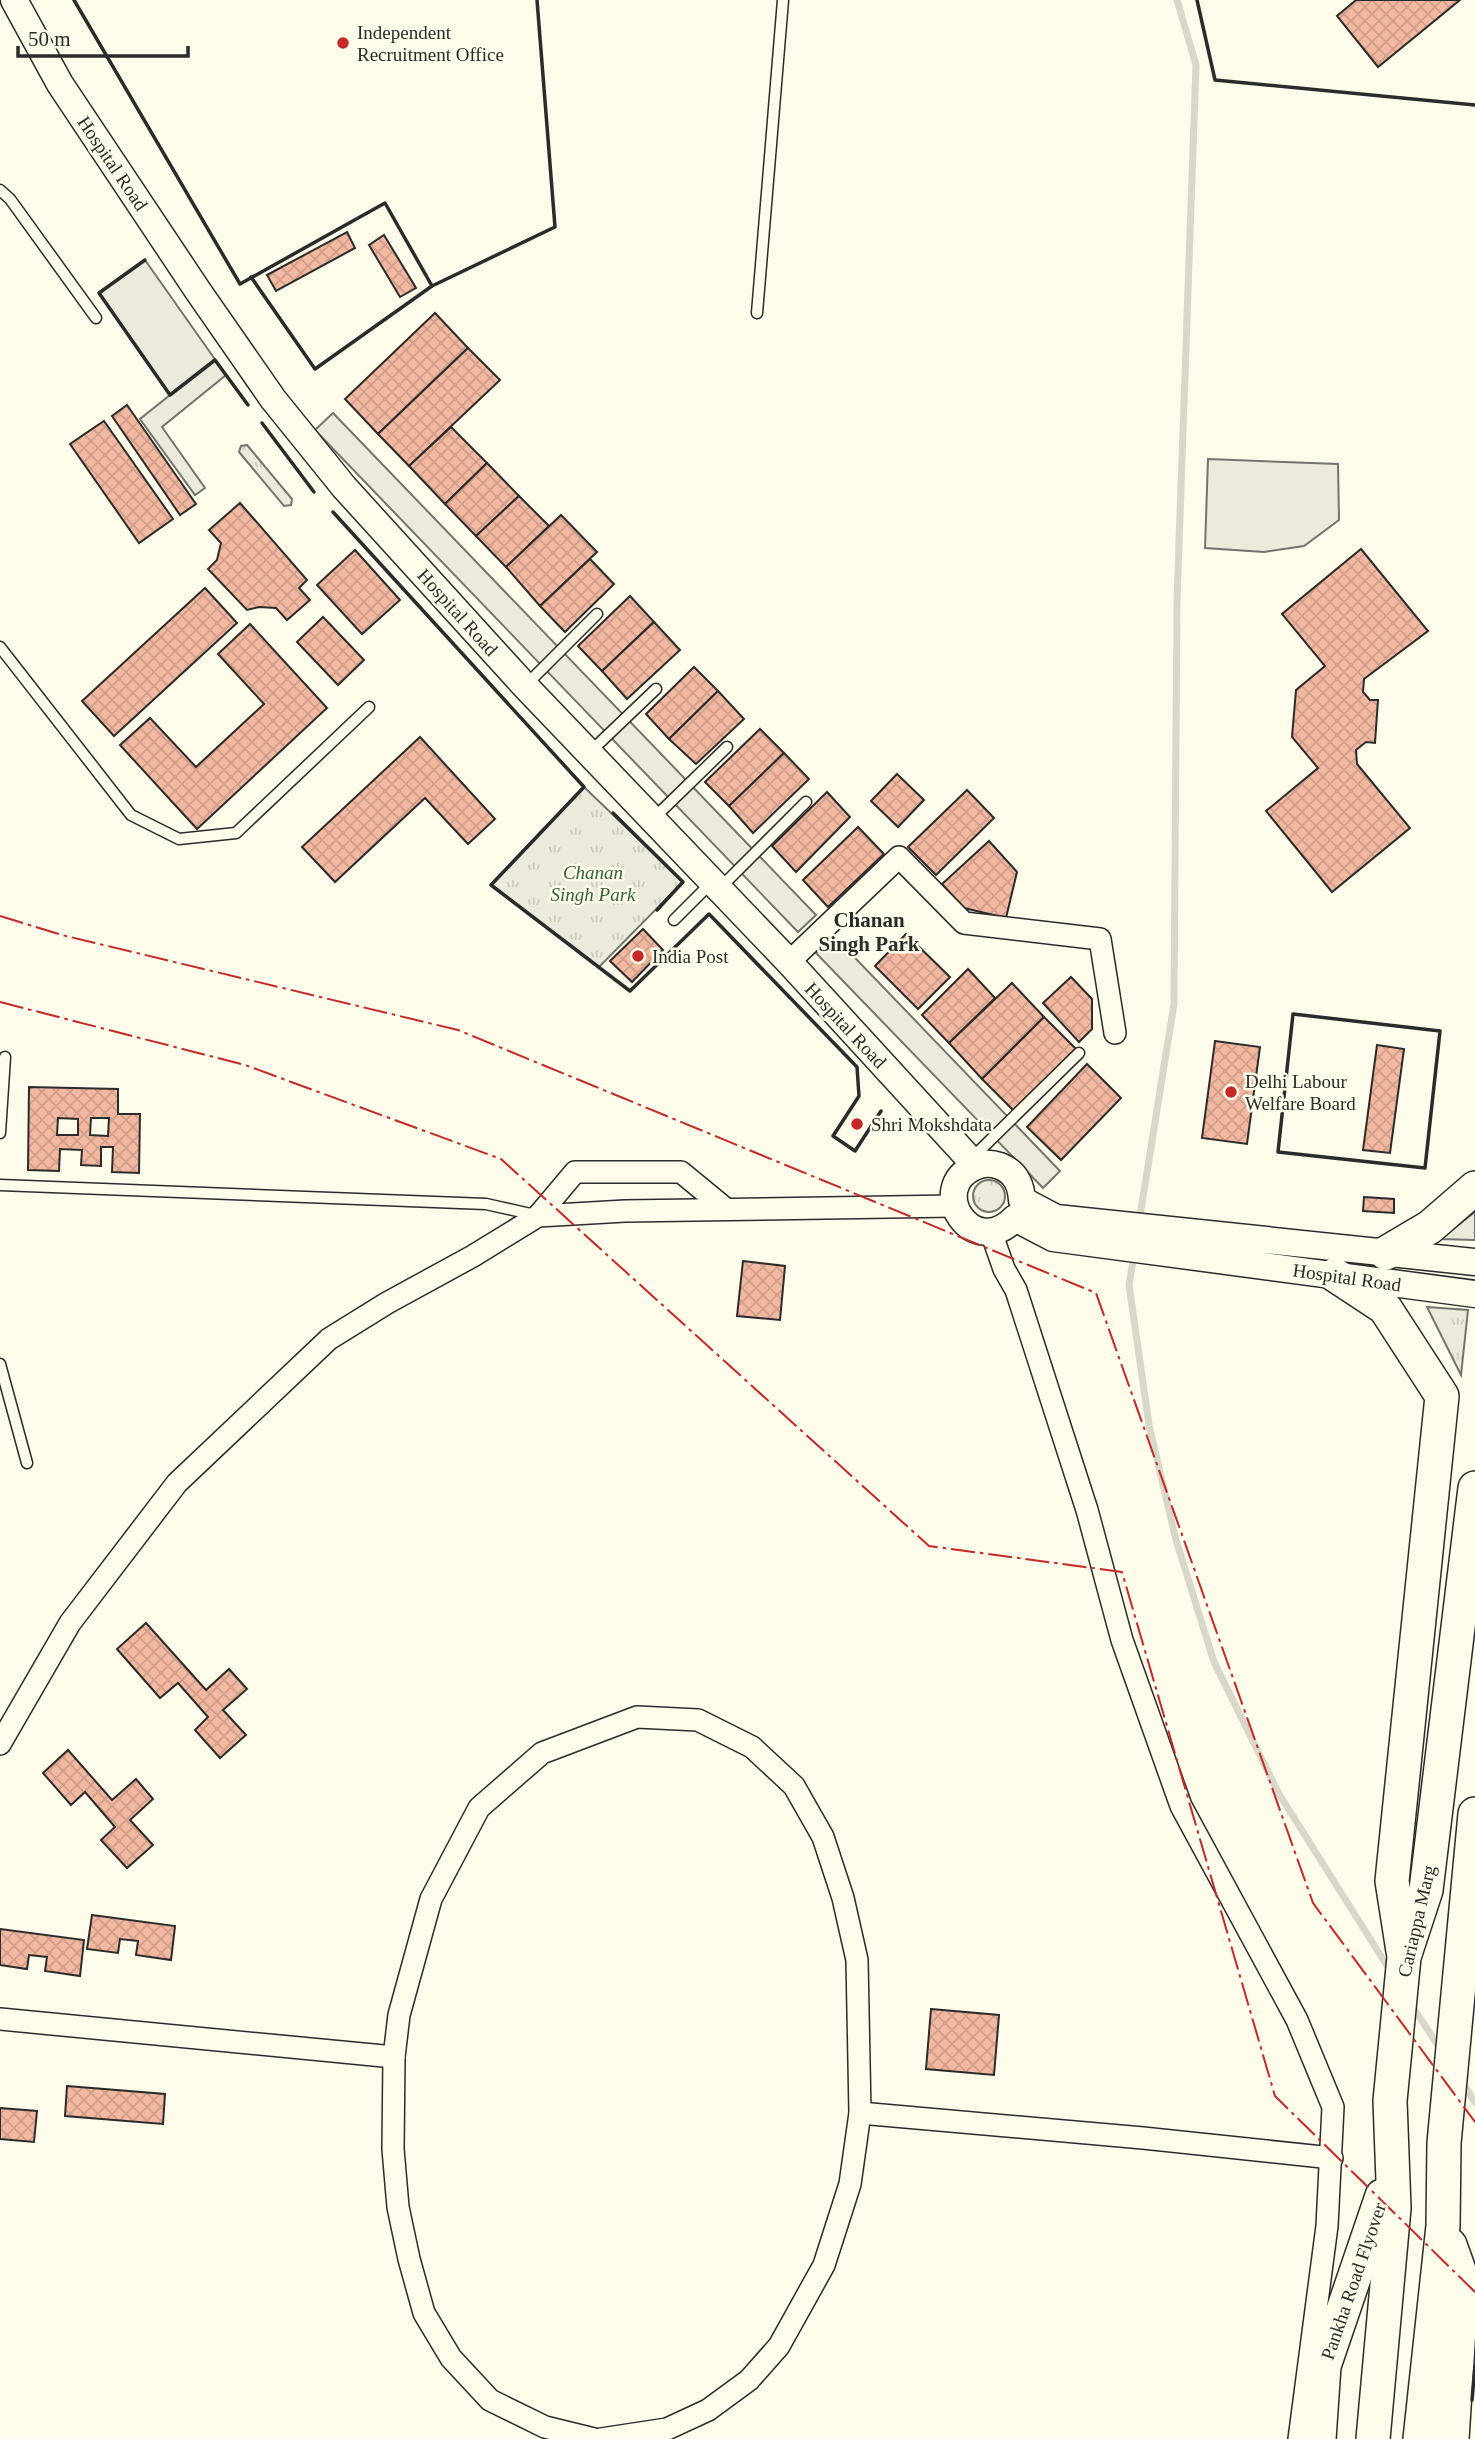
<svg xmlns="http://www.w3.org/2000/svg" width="1475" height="2439" font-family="'Times New Roman',serif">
<defs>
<pattern id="grass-tufts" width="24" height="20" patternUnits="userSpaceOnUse" patternTransform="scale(1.75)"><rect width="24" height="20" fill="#ecebdb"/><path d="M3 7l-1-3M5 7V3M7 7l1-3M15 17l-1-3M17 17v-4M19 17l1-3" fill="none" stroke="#cbcabc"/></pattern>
<pattern id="building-cross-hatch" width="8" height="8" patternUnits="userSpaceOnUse" patternTransform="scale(1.75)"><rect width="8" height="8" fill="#f2b8a0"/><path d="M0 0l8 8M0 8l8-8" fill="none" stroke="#d09e8a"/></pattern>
</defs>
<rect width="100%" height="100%" fill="#fdfbea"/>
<g fill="url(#grass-tufts)" stroke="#74746e" stroke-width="2">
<path d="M 247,445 L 292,499 L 291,505 L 284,506 L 239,452 L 241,446 Z"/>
<path d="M 584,787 L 683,882 L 599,967 L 491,885 Z"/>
<circle cx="989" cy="1196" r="16"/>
<path d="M 1475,1212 L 1475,1240 L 1440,1239 Z"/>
<path d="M 1427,1307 L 1468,1310 L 1461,1375 Z"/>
</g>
<g fill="#eceadb" stroke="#74746e" stroke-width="2">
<path d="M 145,260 L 226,375 L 162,427 L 205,488 L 195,495 L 140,419 L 170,395 L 99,293 Z"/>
<path d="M 333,413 L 816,915 L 798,932 L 315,430 Z"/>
<path d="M 1208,459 L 1338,464 L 1339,520 L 1304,546 L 1264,552 L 1205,548 Z"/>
<path d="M 834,936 L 1060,1171 L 1043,1188 L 816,953 Z"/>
</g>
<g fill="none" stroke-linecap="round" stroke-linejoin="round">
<g stroke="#d8d7c9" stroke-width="7">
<path d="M 1139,1222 L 1174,1004 L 1177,600 L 1196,65 L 1177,0"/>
<path d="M 1134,1255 L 1129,1285 L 1149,1425 L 1176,1540 L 1214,1662 L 1279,1794 L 1391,1972"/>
<path d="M 1410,2003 L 1440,2048"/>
<path d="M 1462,2082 L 1475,2102"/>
</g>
</g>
<g fill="url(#building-cross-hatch)" stroke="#2b2b2b" stroke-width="2" fill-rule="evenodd">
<path d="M 1356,0 L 1460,0 L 1378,67 L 1337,16 Z"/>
<path d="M 347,232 L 355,248 L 276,291 L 267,275 Z"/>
<path d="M 384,235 L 416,288 L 400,297 L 369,245 Z"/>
<path d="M 435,313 L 468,348 L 378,434 L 345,399 Z"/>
<path d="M 468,348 L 500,380 L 409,466 L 378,434 Z"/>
<path d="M 127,405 L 196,504 L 180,515 L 112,416 Z"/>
<path d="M 104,421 L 173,519 L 139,543 L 70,444 Z"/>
<path d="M 451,427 L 487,463 L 445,504 L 409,466 Z"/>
<path d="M 487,463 L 519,496 L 476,536 L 445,504 Z"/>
<path d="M 519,496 L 549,526 L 506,567 L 476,536 Z"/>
<path d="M 240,503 L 307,580 L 299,588 L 310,600 L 287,620 L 276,608 L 259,607 L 247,610 L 208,569 L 217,560 L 221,543 L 209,530 Z"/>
<path d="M 561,515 L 597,552 L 540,606 L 506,567 Z"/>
<path d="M 1361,549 L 1428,631 L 1364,679 L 1363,692 L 1370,700 L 1378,700 L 1375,743 L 1366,742 L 1356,750 L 1357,764 L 1410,828 L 1332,892 L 1266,811 L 1318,768 L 1292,737 L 1296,690 L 1325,666 L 1282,614 Z"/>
<path d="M 355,550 L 400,600 L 362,634 L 317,585 Z"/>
<path d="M 590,559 L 614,584 L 565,632 L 540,606 Z"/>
<path d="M 205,588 L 237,623 L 114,736 L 82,701 Z"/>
<path d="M 630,596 L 654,622 L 602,671 L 578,646 Z"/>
<path d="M 323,617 L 364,660 L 338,685 L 297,642 Z"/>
<path d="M 654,622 L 680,650 L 627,699 L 602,671 Z"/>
<path d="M 250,624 L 327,708 L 197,829 L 120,745 L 150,718 L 196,767 L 264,704 L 218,654 Z"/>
<path d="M 694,667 L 718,691 L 669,739 L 646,714 Z"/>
<path d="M 718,691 L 744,719 L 696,764 L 669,739 Z"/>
<path d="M 760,729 L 784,753 L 729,806 L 705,782 Z"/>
<path d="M 420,737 L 495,819 L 468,844 L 425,798 L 335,882 L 302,847 Z"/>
<path d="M 784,753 L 809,779 L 753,833 L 729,806 Z"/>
<path d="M 897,774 L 924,800 L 898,827 L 871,801 Z"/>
<path d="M 967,790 L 994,818 L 936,875 L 908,847 Z"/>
<path d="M 827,792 L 850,817 L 796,872 L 772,846 Z"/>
<path d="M 858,827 L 884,854 L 828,907 L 803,880 Z"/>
<path d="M 989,841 L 1017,872 L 1006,918 L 964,908 L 942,884 Z"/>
<path d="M 643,929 L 663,950 L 632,982 L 610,961 Z"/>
<path d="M 906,934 L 950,977 L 918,1009 L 875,966 Z"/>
<path d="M 968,969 L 995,998 L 949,1043 L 922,1015 Z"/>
<path d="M 1071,977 L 1092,999 L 1092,1029 L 1079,1042 L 1043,1003 Z"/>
<path d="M 1012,983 L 1044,1017 L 982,1079 L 949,1043 Z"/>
<path d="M 1044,1017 L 1076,1049 L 1013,1110 L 982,1079 Z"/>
<path d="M 1215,1041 L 1260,1047 L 1247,1144 L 1202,1138 Z"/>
<path d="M 1377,1045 L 1404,1049 L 1390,1153 L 1363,1150 Z"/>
<path d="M 1087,1064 L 1121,1098 L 1061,1160 L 1027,1127 Z"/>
<path d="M 29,1087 L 118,1089 L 118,1114 L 140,1114 L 139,1173 L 112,1172 L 113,1147 L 101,1147 L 101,1166 L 81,1165 L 82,1150 L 60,1149 L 59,1171 L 28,1170 ZM 58,1118 L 78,1119 L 78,1135 L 57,1135 ZM 91,1118 L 109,1118 L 108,1136 L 90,1135 Z"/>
<path d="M 1364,1197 L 1394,1199 L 1394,1213 L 1363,1211 Z"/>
<path d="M 743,1261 L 785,1266 L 780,1320 L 737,1316 Z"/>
<path d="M 146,1623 L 206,1690 L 229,1669 L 247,1689 L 223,1710 L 246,1735 L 220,1758 L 195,1730 L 208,1717 L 178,1683 L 160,1698 L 117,1649 Z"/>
<path d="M 68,1750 L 112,1800 L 136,1779 L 153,1799 L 130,1820 L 153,1845 L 127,1868 L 101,1840 L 115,1827 L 85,1792 L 71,1805 L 43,1773 Z"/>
<path d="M 92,1915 L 175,1926 L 171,1960 L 136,1955 L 138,1941 L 120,1939 L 118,1953 L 87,1949 Z"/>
<path d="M 0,1929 L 84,1940 L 80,1976 L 45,1971 L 47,1957 L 29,1955 L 27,1969 L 0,1965 Z"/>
<path d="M 931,2009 L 999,2015 L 994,2075 L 926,2069 Z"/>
<path d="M 67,2086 L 165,2094 L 163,2124 L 65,2116 Z"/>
<path d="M 0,2108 L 37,2111 L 34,2142 L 0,2139 Z"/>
</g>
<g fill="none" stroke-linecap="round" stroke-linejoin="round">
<defs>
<g id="service">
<path d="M 0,190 L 10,199 L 96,318"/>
<path d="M 757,313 L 783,0"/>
<path d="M 0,647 L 131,815 L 179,839 L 236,833 L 369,707"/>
<path d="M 525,686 L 597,614"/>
<path d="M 589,753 L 656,689"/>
<path d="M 654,818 L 727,747"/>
<path d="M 719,889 L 806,802"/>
<path d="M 674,920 L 712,882"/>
<path d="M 0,1133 L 5,1057"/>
<path d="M 971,1159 L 1079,1053"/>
<path d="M 0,1185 L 486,1204 L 535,1215"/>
<path d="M 0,1364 L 27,1463"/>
</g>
<g id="minor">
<path d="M 789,962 L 899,857 L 964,923 L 1100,939 L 1115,1033"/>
<path d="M 538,1216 L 575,1172 L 681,1172 L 726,1209"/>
<path d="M 991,1232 L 1004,1269 L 1016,1290 L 1087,1510 L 1122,1640 L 1181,1806 L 1297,2020 L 1333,2107 L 1327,2226 L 1299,2439"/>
<path d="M 0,1744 L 70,1623 L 177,1483 L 329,1339 L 387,1303 L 473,1256 L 538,1216 L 625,1211 L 954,1206"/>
<path d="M 0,2019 L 394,2057"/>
<path d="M 860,2113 L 1143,2138 L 1332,2158"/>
<path d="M 594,2439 L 545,2427 L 490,2400 L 451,2358 L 424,2313 L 409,2259 L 398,2207 L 393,2149 L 394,2057 L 399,2015 L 431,1899 L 479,1808 L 542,1753 L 637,1717 L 698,1720 L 752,1747 L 794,1786 L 823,1837 L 843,1898 L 857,1960 L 860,2113 L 850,2184 L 824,2265 L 779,2346 L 749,2380 L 708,2410 L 667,2429 L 601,2439"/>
</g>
<g id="tertiary">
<path d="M 14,0 L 60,84 L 198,291 L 273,399 L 344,487 L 525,686 L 789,962 L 976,1166"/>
<path d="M 1475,1262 L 1056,1218 L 1022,1200 C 1021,1184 1015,1172 1000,1166 C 991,1163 982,1163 974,1167 C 926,1189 973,1262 1015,1218 L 1053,1238 L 1475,1294"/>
</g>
<g id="primary">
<path d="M 1386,1253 L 1430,1227 L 1475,1188"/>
<path d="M 1335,1275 L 1385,1308 L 1442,1396 L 1392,1881 L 1403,1951"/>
<path d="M 1450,2245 L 1460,2273 L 1460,2313 L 1452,2439"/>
<path d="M 1319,2439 L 1324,2366 L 1382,2196"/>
<path d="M 1373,2439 L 1394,2208 L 1390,2101 L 1404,1957 L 1426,1890 L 1475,1488"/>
<path d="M 1420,2439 L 1443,2226 L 1444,2143 L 1475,1814"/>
</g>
</defs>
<use href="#service" stroke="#2b2b2b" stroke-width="13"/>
<use href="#minor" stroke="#2b2b2b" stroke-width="24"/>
<use href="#tertiary" stroke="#2b2b2b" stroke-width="29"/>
<use href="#primary" stroke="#2b2b2b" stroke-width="36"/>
<use href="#service" stroke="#fdfbea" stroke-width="10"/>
<use href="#minor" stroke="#fdfbea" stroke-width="21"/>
<use href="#tertiary" stroke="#fdfbea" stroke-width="26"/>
<use href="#primary" stroke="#fdfbea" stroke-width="33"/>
<g stroke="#2b2b2b" stroke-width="3.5">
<path d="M 74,0 L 240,284 L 385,203 L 432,286 L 555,227 L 537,0"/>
<path d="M 1197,0 L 1215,80 L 1475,105"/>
<path d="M 145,260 L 99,293 L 170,395 L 215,360 L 248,405"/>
<path d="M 251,277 L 315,369 L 432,286"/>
<path d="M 262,423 L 314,492"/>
<path d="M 333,512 L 584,787 L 491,885 L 630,991 L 709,914 L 857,1067 L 859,1096 L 833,1136 L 855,1151 L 881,1111"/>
<path d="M 613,813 L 683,882 L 657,910"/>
<path d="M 1293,1014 L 1440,1031 L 1425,1168 L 1278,1152 Z"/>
<path d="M 1472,2400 L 1475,2366"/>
</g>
<g stroke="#c62828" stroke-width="2" stroke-dasharray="24 5 3.5 5" stroke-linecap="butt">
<path d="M 0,916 L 62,935 L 458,1030 L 1096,1293 L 1313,1903 L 1475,2122"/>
<path d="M 0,1002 L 245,1065 L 501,1159 L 929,1546 L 1122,1572 L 1275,2096 L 1475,2292"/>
</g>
</g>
<g fill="#c62828" stroke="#fdfbea" stroke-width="2.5">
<circle cx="343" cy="43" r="7"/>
<circle cx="638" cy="956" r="7"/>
<circle cx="1231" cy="1092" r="7"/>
<circle cx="857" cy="1124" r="7"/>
</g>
<g text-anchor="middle" stroke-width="5" stroke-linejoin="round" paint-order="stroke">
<g font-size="19" fill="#2b2b2b" stroke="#fdfbea" text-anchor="start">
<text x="357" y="39">Independent<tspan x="357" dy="22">Recruitment Office</tspan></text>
<text x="652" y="963">India Post</text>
<text x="1245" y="1088">Delhi Labour<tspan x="1245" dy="22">Welfare Board</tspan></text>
<text x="871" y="1131">Shri Mokshdata</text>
</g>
<g font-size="19" fill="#2b2b2b" stroke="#fdfbea">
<text transform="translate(113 163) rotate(56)" y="7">Hospital Road</text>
<text transform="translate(458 612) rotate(48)" y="7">Hospital Road</text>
<text transform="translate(846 1025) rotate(47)" y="7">Hospital Road</text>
<text transform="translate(1347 1277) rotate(8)" y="7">Hospital Road</text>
<text transform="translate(1416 1921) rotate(-77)" y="7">Cariappa Marg</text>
<text transform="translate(1353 2281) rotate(-71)" y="7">Pankha Road Flyover</text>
</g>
<g font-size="19" font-style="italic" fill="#34623c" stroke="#fdfbea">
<text x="593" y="879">Chanan<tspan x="593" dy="22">Singh Park</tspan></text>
</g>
<g font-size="21" font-weight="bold" fill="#2b2b2b" stroke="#fdfbea">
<text x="869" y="927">Chanan<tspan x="869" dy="24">Singh Park</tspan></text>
</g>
</g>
<path d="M18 46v10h170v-10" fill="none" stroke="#2b2b2b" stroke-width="3.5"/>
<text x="28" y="46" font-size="21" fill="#2b2b2b" stroke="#fdfbea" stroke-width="5" paint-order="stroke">50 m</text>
</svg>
